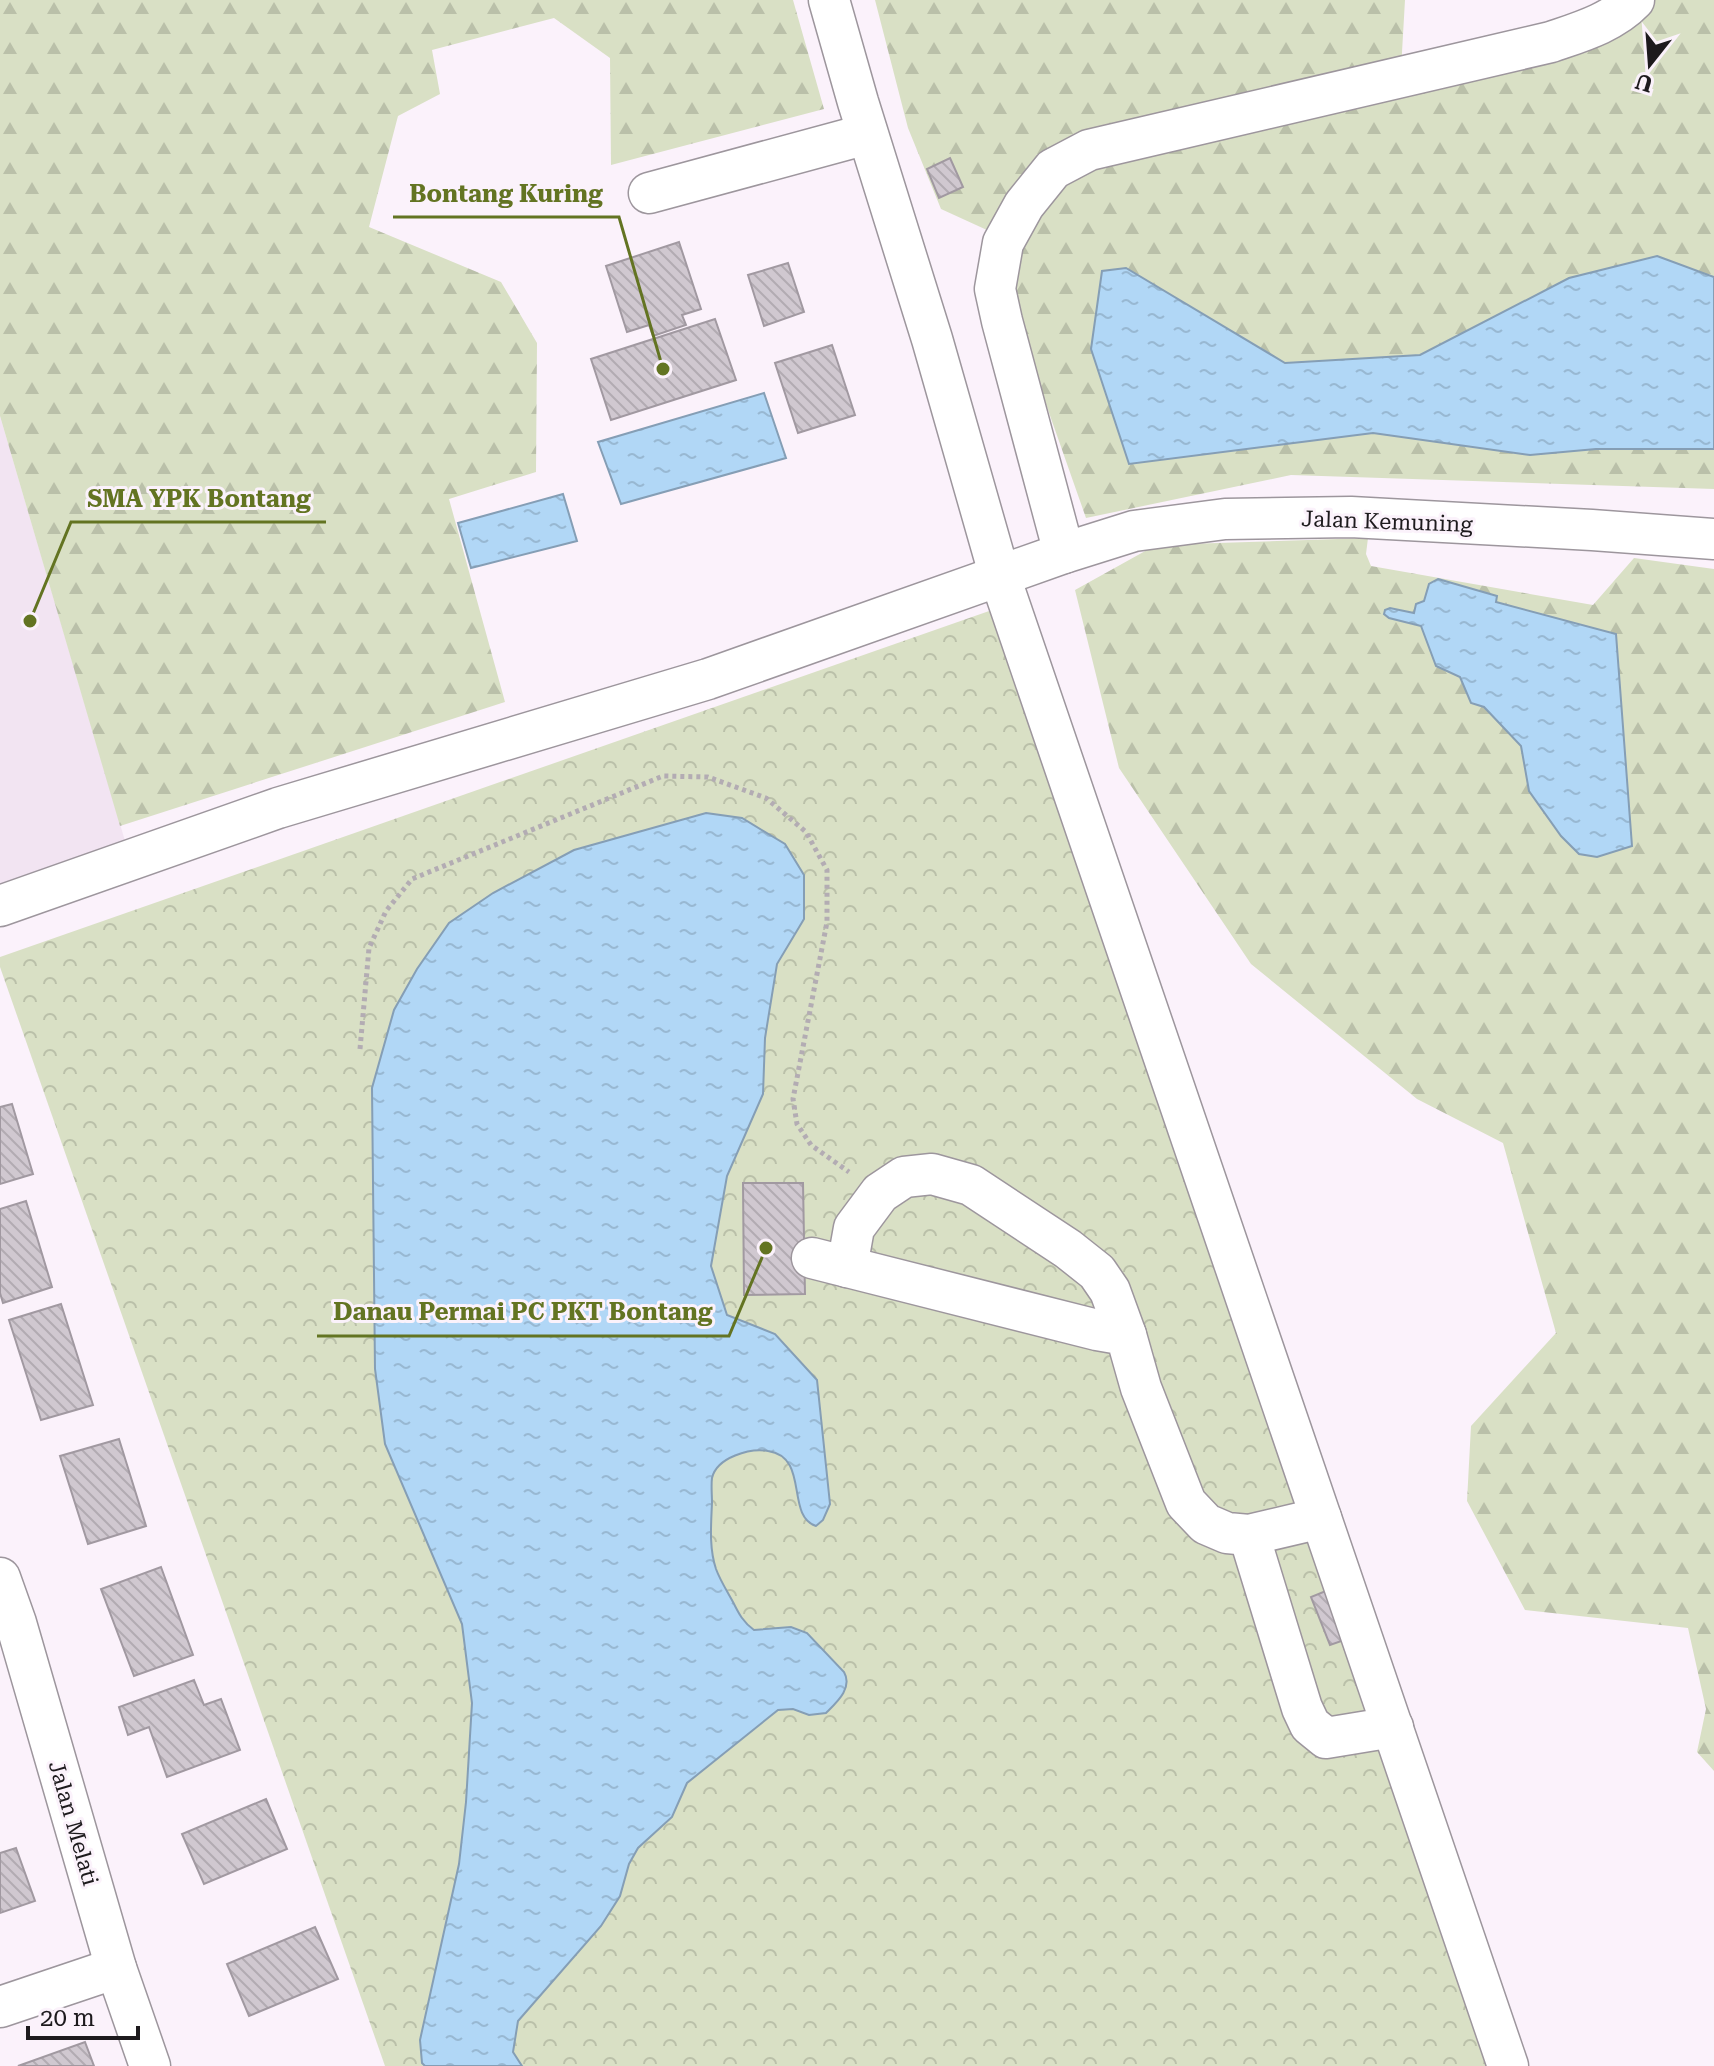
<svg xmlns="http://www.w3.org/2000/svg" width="1714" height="2066" font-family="'Roboto Serif',serif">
<defs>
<pattern id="forest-firs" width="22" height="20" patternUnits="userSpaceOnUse" patternTransform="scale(2)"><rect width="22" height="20" fill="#d9e0c5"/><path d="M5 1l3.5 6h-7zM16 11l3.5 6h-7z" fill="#bac0a9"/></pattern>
<pattern id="park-crowns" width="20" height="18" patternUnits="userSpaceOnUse" patternTransform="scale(2)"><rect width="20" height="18" fill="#d9e0c5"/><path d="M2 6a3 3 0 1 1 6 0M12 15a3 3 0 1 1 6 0" fill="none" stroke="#bac0a9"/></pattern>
<pattern id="water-ripples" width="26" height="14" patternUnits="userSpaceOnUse" patternTransform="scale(2)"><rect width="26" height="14" fill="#b1d7f6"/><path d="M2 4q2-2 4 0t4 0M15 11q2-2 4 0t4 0" fill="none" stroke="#98b8d2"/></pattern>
<pattern id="building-back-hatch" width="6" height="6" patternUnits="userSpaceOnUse" patternTransform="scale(2)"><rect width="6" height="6" fill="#d0c8d0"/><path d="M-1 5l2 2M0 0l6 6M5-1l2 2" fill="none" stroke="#b2abb2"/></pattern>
</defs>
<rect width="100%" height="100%" fill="#fbf2fb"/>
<path fill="#f2e4f2" d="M 0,416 L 125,841 L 0,884 Z"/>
<g fill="url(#forest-firs)">
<path d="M 0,0 L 793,0 L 824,109 L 611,165 L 610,58 L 554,18 L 432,50 L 440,94 L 398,116 L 369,227 L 501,282 L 537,343 L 536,472 L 449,499 L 505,702 L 120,826 L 0,416 Z"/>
<path d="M 875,0 L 1405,0 L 1400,87 L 1651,0 L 1714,0 L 1714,489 L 1291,475 L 1086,518 L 1002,279 L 1011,241 L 941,209 L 908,128 Z"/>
<path d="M 1368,538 L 1366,554 L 1371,566 L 1593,605 L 1634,558 L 1714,569 L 1714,1771 L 1697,1752 L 1706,1709 L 1688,1628 L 1525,1610 L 1467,1501 L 1471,1426 L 1556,1333 L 1503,1143 L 1417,1099 L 1251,964 L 1119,768 L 1075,590 L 1156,545 Z"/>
</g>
<path fill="url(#park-crowns)" d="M 992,610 L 1509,2066 L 385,2066 L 0,967 L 0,957 Z"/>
<g fill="url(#water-ripples)" stroke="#859eb5" stroke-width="2">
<path d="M 1657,256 L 1714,277 L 1714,449 L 1596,449 L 1530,455 L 1373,433 L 1129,464 L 1091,349 L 1102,271 L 1126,268 L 1285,363 L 1420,355 L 1569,278 Z"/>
<path d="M 764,393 L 786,458 L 621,504 L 598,442 Z"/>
<path d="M 563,494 L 577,541 L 471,568 L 458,523 Z"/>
<path d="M 1438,579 L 1497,596 L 1496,602 L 1616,634 L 1632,846 L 1597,857 L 1579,854 L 1561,836 L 1529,791 L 1521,746 L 1484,707 L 1471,703 L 1460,677 L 1436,666 L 1421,626 L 1389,618 L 1384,614 L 1385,610 L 1390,608 L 1414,613 L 1416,604 L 1424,601 L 1429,584 Z"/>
<path d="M 706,813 L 742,818 L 785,844 L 804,875 L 804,919 L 777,964 L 765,1038 L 763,1094 L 727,1176 L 711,1266 L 727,1315 L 775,1334 L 817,1380 L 830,1504 L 823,1520 L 816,1526 C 785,1516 810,1457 768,1451 C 750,1448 717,1457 712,1478 C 711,1485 712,1495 712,1503 C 711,1525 709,1548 716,1569 C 720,1580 727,1591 733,1602 C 739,1614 743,1622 754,1630 L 791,1627 L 807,1633 L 844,1672 C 853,1688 837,1702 826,1713 L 809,1715 L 793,1709 L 778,1710 L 687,1783 L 672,1817 L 638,1848 L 629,1864 L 620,1896 L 601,1926 L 518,2021 L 513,2052 L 522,2066 L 425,2066 L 422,2063 L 420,2040 L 459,1864 L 466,1802 L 472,1703 L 462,1624 L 385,1444 L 375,1369 L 372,1088 L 394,1010 L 417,969 L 449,923 L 493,893 L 574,850 Z"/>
</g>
<g fill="url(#building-back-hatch)" stroke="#a199a1" stroke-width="2">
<path d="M 950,158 L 963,187 L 939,198 L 927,169 Z"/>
<path d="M 679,242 L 701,309 L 682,315 L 686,325 L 653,336 L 649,325 L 627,332 L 606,266 Z"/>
<path d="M 788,263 L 804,312 L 764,326 L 748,275 Z"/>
<path d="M 715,319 L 736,380 L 611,420 L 591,359 Z"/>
<path d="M 832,345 L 855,415 L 798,433 L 775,363 Z"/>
<path d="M 12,1104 L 33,1174 L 0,1184 L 0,1107 Z"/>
<path d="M 743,1183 L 803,1183 L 805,1294 L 744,1295 Z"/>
<path d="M 26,1201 L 52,1287 L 3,1303 L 0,1293 L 0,1209 Z"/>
<path d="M 61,1304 L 93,1405 L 41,1420 L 9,1320 Z"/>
<path d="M 119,1439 L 146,1526 L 88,1544 L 60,1456 Z"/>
<path d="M 161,1567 L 193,1655 L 134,1676 L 101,1589 Z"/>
<path d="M 1333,1588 L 1353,1637 L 1330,1645 L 1311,1597 Z"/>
<path d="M 194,1680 L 204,1705 L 221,1699 L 240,1750 L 167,1777 L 149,1727 L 128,1735 L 119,1707 Z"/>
<path d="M 266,1799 L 287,1849 L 204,1884 L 182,1834 Z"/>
<path d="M 16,1848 L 35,1901 L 0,1913 L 0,1853 Z"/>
<path d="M 315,1927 L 338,1979 L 249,2016 L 227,1964 Z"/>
<path d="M 85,2042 L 94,2066 L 18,2066 Z"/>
</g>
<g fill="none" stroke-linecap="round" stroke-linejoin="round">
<defs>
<g id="minor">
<path d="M 829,0 L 858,102 L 932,339 L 1000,577 L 1508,2066"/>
<path d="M 649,193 L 867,134"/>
<path d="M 1064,553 L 1002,321 L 995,289 L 1003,243 L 1024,205 L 1053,169 L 1089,150 L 1551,42 C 1580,32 1612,23 1634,0"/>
<path d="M 0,906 L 278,808 L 708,679 L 1064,553 L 1134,531 L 1225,519 L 1351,517 L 1592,530 L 1714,539"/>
<path d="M 812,1258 L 1097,1330 L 1126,1335 L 1141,1388 L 1186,1503 L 1206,1524 L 1227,1533 L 1249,1535 L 1321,1518"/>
<path d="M 847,1267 L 854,1228 L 880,1193 L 904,1177 L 932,1174 L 971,1185 L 1068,1249 L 1097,1272 L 1110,1291 L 1126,1335"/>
<path d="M 1249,1535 L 1302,1708 L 1310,1725 L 1326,1738 L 1393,1727"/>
<path d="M 0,1578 L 16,1623 L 116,1968 L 150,2066"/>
<path d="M 0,2007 L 116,1968"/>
</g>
</defs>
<use href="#minor" stroke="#9d969d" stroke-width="43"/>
<path stroke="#b3acb3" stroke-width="5" stroke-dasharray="4 4" stroke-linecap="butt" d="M 360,1049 L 369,948 L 386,911 L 412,879 L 663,776 L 708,777 L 766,798 L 806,832 L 827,870 L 827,922 L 793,1099 L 797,1124 L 811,1145 L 849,1172"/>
<use href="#minor" stroke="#fff" stroke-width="40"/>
</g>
<g text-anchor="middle" stroke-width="6" stroke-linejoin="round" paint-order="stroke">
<g font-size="22" fill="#1d1a1d" stroke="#fbf2fb">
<text transform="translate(1387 521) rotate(2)" y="8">Jalan Kemuning</text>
<text transform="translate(74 1823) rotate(74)" y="8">Jalan Melati</text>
</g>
</g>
<path fill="none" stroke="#637422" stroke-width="3" d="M663 369L619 217H393M30 621L71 522H326M766 1248L729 1336H317"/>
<g fill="#637422" stroke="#fbf2fb" stroke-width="3">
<circle cx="663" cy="369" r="8"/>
<circle cx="30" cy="621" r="8"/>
<circle cx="766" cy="1248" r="8"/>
</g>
<g font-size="24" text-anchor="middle" font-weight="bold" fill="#637422" stroke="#fbf2fb" stroke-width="6" stroke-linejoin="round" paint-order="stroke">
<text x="506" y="202">Bontang Kuring</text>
<text x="199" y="507">SMA YPK Bontang</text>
<text x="523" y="1320">Danau Permai PC PKT Bontang</text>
</g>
<g transform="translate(1650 64) rotate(197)" stroke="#fbf2fb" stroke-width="6" paint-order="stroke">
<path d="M0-6L14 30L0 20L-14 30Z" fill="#1d1a1d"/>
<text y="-12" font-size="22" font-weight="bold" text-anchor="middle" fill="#1d1a1d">U</text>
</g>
<path d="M28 2026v12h110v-12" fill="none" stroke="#1d1a1d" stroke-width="4"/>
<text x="40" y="2026" font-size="24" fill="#1d1a1d" stroke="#fbf2fb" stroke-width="6" paint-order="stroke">20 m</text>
</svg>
